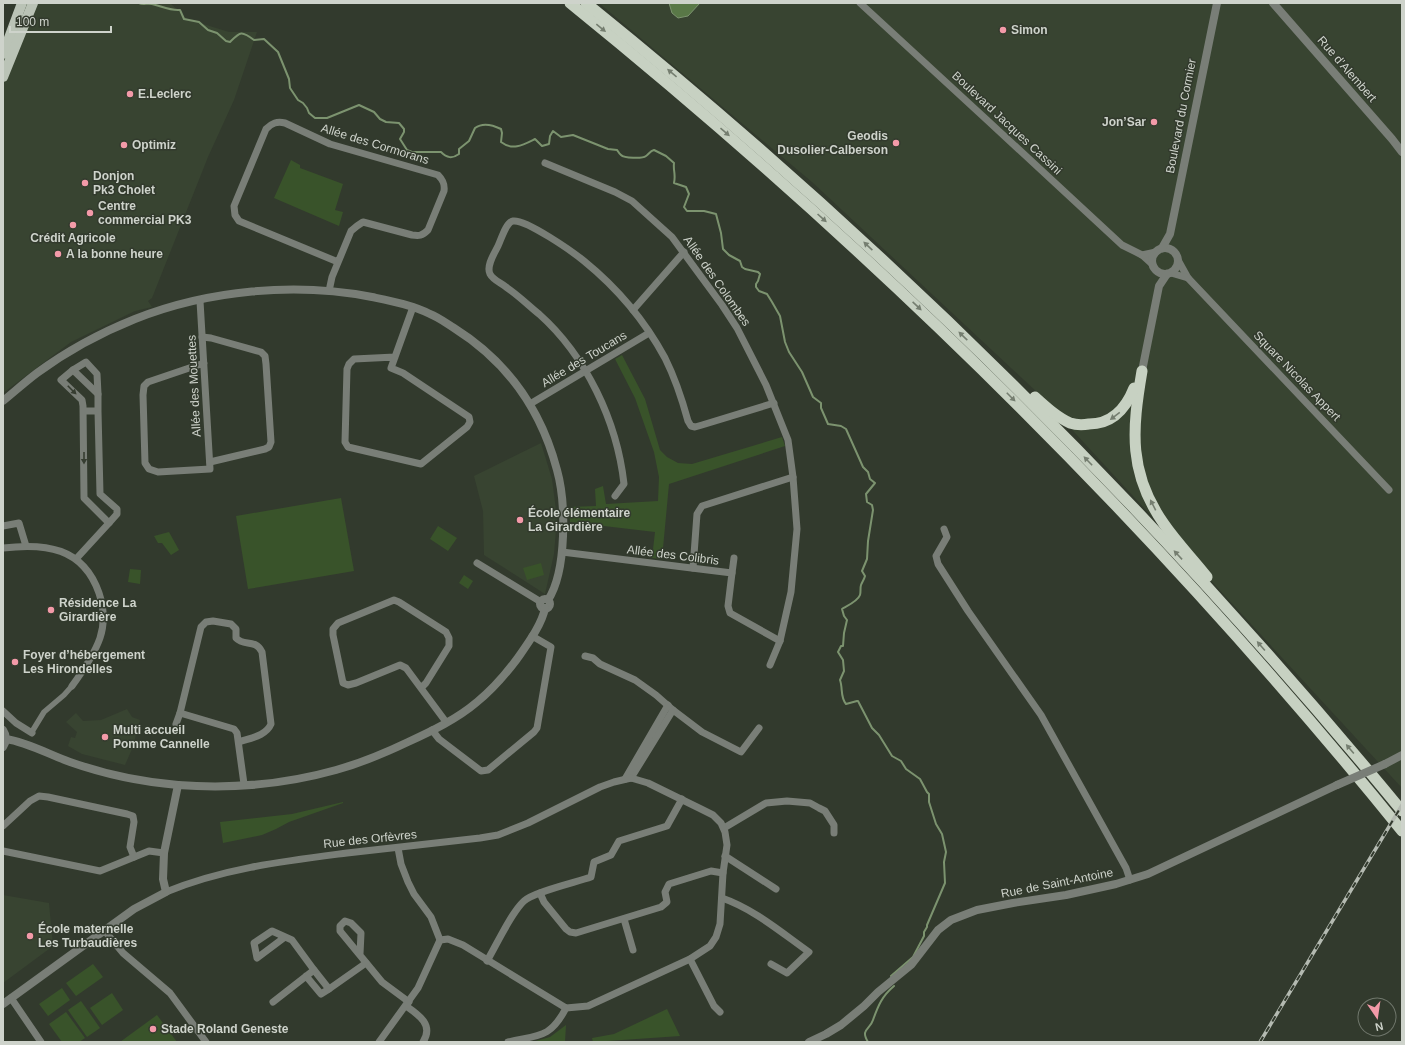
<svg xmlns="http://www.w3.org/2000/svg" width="1405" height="1045" font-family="Arial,sans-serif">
<rect width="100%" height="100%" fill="#323a2d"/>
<g fill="#384431">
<path d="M 21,3 L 170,3 L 187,19 L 229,32 L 257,32 L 234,100 L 208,157 L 152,298 L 148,301 L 152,307 L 135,311 L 71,342 L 3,393 L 3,43 Z"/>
<path d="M 599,3 L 1402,3 L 1402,788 L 1040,395 L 812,182 Z"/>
<path d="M 541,443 L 552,479 L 557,518 L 554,554 L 545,594 L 484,555 L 483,511 L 474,476 Z"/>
<path d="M 127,709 L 132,717 L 140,720 L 132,749 L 125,765 L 82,754 L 68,746 L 71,737 L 75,738 L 77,732 L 66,722 L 76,713 L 83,721 L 101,720 Z"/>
<path d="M 3,895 L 49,903 L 53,946 L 3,983 Z"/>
</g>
<g fill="#39532a">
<path d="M 291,160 L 300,165 L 300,168 L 343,184 L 335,210 L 343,212 L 339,226 L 274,198 Z"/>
<path d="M 622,355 L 645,399 L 660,450 L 667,457 L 678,463 L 692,464 L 782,437 L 785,446 L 669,484 L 662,559 L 652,558 L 655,532 L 570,522 L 569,507 L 596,506 L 595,489 L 603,486 L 606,504 L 658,501 L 659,477 L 654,452 L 635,398 L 615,359 Z"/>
<path d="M 341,498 L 354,571 L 248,589 L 236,516 Z"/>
<path d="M 438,526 L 457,538 L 448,551 L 430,539 Z"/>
<path d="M 169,532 L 179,550 L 171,555 L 162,543 L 158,543 L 154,536 Z"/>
<path d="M 541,563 L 544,575 L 527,580 L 523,568 Z"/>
<path d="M 130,569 L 141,570 L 140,584 L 128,582 Z"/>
<path d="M 464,575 L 473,581 L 468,589 L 459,583 Z"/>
<path d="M 343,802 L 343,803 L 289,822 L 276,829 L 262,835 L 223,843 L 220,822 L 292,814 Z"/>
<path d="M 93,964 L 103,977 L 76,996 L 66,983 Z"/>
<path d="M 62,988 L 70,1000 L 48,1016 L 39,1004 Z"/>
<path d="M 112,993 L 123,1010 L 102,1025 L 90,1008 Z"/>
<path d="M 81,1001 L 100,1028 L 87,1037 L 68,1010 Z"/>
<path d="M 667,1009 L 680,1036 L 593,1042 L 592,1038 L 614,1034 Z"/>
<path d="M 66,1012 L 85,1038 L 79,1042 L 62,1042 L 49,1024 Z"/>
<path d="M 157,1015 L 177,1042 L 120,1042 Z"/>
<path d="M 566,1025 L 565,1042 L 532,1042 L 550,1037 Z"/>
</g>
<path fill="#597847" stroke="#7c936f" d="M 669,3 L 700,3 L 688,16 L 678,18 L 672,13 Z"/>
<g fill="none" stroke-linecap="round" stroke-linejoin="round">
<g stroke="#7c936f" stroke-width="2">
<path d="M 139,3 C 143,5 147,3 152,4 C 161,6 170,11 180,10 L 184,19 L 199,22 L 208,30 L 217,33 L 226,41 L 230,42 C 240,32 241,30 254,40 L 264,39 L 278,52 L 289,79 L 290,88 L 298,100 L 303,103 L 307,108 L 309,113 L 315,118 L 327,118 L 359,105 L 374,112 L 380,119 L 386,122 L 399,123 L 404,129 L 404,132 L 400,139 L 407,150 L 412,152 L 441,152 C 447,158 452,159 459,154 L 459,149 L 469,141 L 475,128 C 483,122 493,125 501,129 L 502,133 L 501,142 C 513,151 523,145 535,139 L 542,146 L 549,144 L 550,136 L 553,131 L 561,137 L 573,135 L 608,149 L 617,150 C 618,151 619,154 621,155 C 624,158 642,159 646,156 C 649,154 650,151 654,150 L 666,156 L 674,163 C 673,171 676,174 674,183 L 686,187 L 689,194 L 684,207 L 687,211 L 704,211 L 716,214 L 721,233 L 723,249 L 729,255 L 740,261 L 742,267 L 745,269 L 758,272 L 760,274 L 758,281 L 756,284 L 756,287 L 759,291 L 767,294 L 772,302 L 780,316 L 785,342 L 789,352 L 802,372 L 813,397 L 821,403 L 821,408 L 828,424 L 841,426 L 846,429 L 863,467 L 868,472 L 870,479 L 875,483 L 866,494 L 867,502 L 872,505 L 873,510 L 868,541 L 867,559 L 862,571 L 865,576 C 864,580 862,582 861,585 C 860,588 861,592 860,595 C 858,601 847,606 842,609 L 844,616 L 847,620 L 844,633 L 843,646 L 841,646 L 838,652 L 843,660 L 844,671 L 840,680 C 843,688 840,697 846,704 L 857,701 L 858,701 L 872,728 L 879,735 L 892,756 L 901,761 L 906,769 L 920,779 L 927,792 L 929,794 L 929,802 L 936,824 L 942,834 L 946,852 L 944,862 L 945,883 L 927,925 L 927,927 L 924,932 L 924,936 L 913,957 L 891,976"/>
<path d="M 868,1042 C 860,1029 870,1030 873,1020 C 878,1006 882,996 894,986"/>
</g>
<path stroke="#797e77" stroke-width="5.5" d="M 33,730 L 44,712 L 64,695 L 72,686"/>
<g stroke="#797e77" stroke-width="7">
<path d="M 860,3 L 987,120 L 1122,245 L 1142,255 L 1153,265"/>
<path d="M 545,163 L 615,192 L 632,201 L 672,237 L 722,305 L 737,328 L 766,385 L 788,440 L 793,477 L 797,529 L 791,592 L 780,641 L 770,665"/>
<path d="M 1142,255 L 1156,252"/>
<path d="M 1178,260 L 1188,278 L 1389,490"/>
<path d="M 1171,273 L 1188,278"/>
<path d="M 329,291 L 332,277 L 351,231 L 357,226 L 363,222 L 412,235 C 419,236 422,236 428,230 L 444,191 C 445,184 443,180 438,175 L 330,144 L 285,123 C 277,121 272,123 266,129 L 234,206 L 235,215 L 239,221 L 338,262"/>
<path d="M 200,301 L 210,469 L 158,472 L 149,469 L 145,463 L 143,395 L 144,386 L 148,382 L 204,363"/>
<path d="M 633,310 L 684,252"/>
<path d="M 202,337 L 211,338 L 261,352 L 265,356 L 266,364 L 271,442 L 269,447 L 265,449 L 210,462"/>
<path d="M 395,357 L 354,359 L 349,364 L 347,369 L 345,442 L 348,447 L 421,464 L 467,427 L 470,422 L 469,417 L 403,373 L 391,368 L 413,307"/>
<path d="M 73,370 L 86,362 L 97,374 L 98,394"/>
<path d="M 530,404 L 649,333"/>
<path d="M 83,411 L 98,411 L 100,494 L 117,509 L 117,514 L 109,523 L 84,498 L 83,406 L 82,400 L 61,380 L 73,370 L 98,394 L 98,411"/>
<path d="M 615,496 L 624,484 C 617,421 586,356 539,314 C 528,305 518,295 506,287 C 501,283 493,280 490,274 C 486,266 494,254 498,246 C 501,240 506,222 513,221 C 526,219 573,252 584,261 C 616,287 645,321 665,358 C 675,378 682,399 688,421 L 691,426 L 695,427 L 702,425 L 774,403"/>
<path d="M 3,526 L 19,523 L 26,546"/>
<path d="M 944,529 L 947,537 L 936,556 L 938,564 L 968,611 L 1041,715 L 1126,868 L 1130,880"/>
<path d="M 3,548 C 45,543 83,547 99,593 C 104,608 105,623 100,638 C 94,655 83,671 72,686"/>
<path d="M 562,552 L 732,573 L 728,606 L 730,613 L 780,641"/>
<path d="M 76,559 L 109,523"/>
<path d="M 477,563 L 541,602"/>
<path d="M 693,568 L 697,514 L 702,506 L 793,477"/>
<path d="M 732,573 L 734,558"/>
<path d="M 585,656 L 593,658 L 600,664 L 635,680 L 656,695 L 673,710 L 702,732 L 741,752 L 759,728"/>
<path d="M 421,688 L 426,683 L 449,646 L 449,638 L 446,632 L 399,602 L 394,600 L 338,623 L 333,629 L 333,635 L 343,683 L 348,685 L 356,683 L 400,665 L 406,668 L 446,722"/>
<path d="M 3,711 L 16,723 L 32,733"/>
<path d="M 180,713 L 201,627 L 206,622 L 213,621 L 231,624 L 236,629 L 236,638 C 244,647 255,638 262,652 L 271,724 C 266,736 250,738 239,742"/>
<path d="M 176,724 L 180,713 L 234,729 L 237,733 L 244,784"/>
<path d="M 432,730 L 439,739 L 481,771 L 488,770 L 534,732 L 537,728 L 551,647 L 532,636"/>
<path d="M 631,778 L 673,710"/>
<path d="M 625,779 L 668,705"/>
<path d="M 3,826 L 30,801 L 39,796 L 48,797 L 127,814 L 133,816 L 134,822 L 130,847 L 134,857"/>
<path d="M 724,828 L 766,803 L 787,801 L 810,803 L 819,808 L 825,811 L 834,825 L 834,833"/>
<path d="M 3,851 L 100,871 L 149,851 L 164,853"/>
<path d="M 725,856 L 776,889"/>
<path d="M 166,892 C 224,868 285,861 347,853 C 392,848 436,843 480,838 L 498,835 L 528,823 L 600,787 L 614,782 L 631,778 L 648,783 L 701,809 L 713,815 L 721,823 L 725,832 L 727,845 L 723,873 L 720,924 L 716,937 L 710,946 L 690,959 L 588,1006 L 566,1008 L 463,945 L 448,939 L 440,940"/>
<path d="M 540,893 L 544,902 L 566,929 L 570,932 L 576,933 L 661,907 L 667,902 L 665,892 L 669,884 L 711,871 L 723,873"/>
<path d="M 722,898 C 754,909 782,933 809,952 L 787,973 L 771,964"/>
<path d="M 624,919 L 633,950"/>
<path d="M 104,930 L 123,953 L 170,993 L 206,1042"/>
<path d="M 285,937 L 257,958 L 254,943 L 272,931 L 292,940 L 314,970"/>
<path d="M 360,954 L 361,933 L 351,923 L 345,921 L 340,926 L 340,931 L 382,982 L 409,1002"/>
<path d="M 690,959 L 714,1006 L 720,1012"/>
<path d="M 487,961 C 497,944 511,913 524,901 C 533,892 577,882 591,877 L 594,862 L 611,855 L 619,841 L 667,826 L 682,799"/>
<path d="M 329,989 L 366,963"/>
<path d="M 11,998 L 41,1042"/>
<path d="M 273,1002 L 314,970 L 329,989 L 321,994 L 306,976"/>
<path d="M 406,1006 C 419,1015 434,1025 423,1042"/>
<path d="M 379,1042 L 418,988 L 440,940 L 431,917 L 414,894 L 408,882 L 401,864 L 398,848"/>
<path d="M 508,1042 C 538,1035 550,1039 566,1008"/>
</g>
<g stroke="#797e77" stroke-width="8">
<path d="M 1273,3 L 1392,139 L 1402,152"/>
<circle cx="1165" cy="261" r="13"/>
<path d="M 1162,248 L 1170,234 L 1217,3"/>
<path d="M 1142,371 L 1159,286 L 1167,274"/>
<path d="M 3,401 C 14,392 25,382 37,373 C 67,351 100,333 135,319 C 208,290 295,282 372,297 C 391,301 412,305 430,314 C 438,317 446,323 454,328 C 508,362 541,409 557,470 C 566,502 567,571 548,600"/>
<circle cx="545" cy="604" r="5"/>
<path d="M 3,730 C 7,736 7,741 3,747"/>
<path d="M 6,739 C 27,742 50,755 70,762 C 104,774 142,782 178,785 C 230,789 286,784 336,770 C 361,763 385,753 408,742 C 432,731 457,719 477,702 C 492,690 505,675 517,659 C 526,646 542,625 545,608"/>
<path d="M 1385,764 L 1402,755"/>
<path d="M 3,1004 L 134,909 L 166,892 L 163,879 L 164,853 L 178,785"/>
<path d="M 809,1042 L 826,1034 L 841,1025 L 864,1006 L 878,992 L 911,965 L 938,930 L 951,920 L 977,910 L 1013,903 L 1066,895 L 1116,884 L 1148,874 L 1337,785"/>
</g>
<g stroke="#bac3b6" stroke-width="10">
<path d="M 3,54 L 22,3"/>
<path d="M 3,77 L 33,3"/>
</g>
<g stroke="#c7d1c2" stroke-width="11">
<path d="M 570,3 C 875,250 1155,526 1402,831"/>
<path d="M 586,3 C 885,244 1158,515 1402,811"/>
<path d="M 1142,371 C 1132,430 1128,473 1164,524 C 1177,543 1193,559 1207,577"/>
<path d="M 1035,397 C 1046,407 1057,417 1070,423 C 1076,425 1083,425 1089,424 C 1112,424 1126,408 1134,388"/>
</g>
<defs>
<path id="rail" d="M 1260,1042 L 1402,805"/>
</defs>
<use href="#rail" stroke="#b4bab1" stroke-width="3.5"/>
<use href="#rail" stroke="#323a2d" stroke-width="2" stroke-dasharray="6" stroke-linecap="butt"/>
<path stroke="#797e77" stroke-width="8" d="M 1337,785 L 1385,764"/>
</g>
<defs><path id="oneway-solid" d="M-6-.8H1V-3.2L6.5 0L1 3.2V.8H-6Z"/></defs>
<g fill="#757e70">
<use href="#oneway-solid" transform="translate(601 28) rotate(39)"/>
<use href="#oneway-solid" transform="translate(672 73) rotate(-140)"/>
<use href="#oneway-solid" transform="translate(725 132) rotate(41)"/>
<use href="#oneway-solid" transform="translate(822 218) rotate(42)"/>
<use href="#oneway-solid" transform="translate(868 246) rotate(-137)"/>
<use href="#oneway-solid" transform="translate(917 306) rotate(43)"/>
<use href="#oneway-solid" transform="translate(963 336) rotate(-136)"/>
<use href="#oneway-solid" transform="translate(1011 397) rotate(45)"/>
<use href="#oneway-solid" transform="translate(1115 416) rotate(143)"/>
<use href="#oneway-solid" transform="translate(1088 461) rotate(-134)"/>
<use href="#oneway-solid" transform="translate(1153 505) rotate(-117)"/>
<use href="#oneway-solid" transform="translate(1178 555) rotate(-133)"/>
<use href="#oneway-solid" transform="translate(1261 646) rotate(-131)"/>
<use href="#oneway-solid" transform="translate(1350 749) rotate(-130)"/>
</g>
<g fill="#363d31">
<use href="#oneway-solid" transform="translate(72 390) rotate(45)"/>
<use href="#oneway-solid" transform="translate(84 458) rotate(90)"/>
</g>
<g fill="#f39aa8" stroke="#323a2d" stroke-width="1.5">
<circle cx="1003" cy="30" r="4"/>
<circle cx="130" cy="94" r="4"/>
<circle cx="1154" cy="122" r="4"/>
<circle cx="896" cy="143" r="4"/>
<circle cx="124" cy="145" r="4"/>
<circle cx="85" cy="183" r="4"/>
<circle cx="90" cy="213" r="4"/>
<circle cx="73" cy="225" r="4"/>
<circle cx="58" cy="254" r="4"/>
<circle cx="520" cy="520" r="4"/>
<circle cx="51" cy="610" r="4"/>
<circle cx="15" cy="662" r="4"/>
<circle cx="105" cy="737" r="4"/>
<circle cx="30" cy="936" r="4"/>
<circle cx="153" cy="1029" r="4"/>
</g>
<g text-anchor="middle" stroke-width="3" stroke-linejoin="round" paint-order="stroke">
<g font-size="12" font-weight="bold" fill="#ced3cb" stroke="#323a2d" text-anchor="start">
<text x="1011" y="34">Simon</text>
<text x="138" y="98">E.Leclerc</text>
<text x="1146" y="126" text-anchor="end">Jon’Sar</text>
<text x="888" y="140" text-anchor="end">Geodis<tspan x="888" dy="14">Dusolier-Calberson</tspan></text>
<text x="132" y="149">Optimiz</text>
<text x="93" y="180">Donjon<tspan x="93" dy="14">Pk3 Cholet</tspan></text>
<text x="98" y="210">Centre<tspan x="98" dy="14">commercial PK3</tspan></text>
<text x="73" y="242" text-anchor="middle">Crédit Agricole</text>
<text x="66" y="258">A la bonne heure</text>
<text x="528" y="517">École élémentaire<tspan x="528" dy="14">La Girardière</tspan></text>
<text x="59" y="607">Résidence La<tspan x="59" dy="14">Girardière</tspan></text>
<text x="23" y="659">Foyer d’hébergement<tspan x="23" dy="14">Les Hirondelles</tspan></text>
<text x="113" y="734">Multi accueil<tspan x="113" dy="14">Pomme Cannelle</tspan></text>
<text x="38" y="933">École maternelle<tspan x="38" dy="14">Les Turbaudières</tspan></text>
<text x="161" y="1033">Stade Roland Geneste</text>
</g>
<g font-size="12" fill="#ced3cb" stroke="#323a2d">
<text transform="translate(1347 69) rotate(49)" y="4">Rue d’Alembert</text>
<text transform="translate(1181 116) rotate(-79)" y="4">Boulevard du Cormier</text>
<text transform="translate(1007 123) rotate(43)" y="4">Boulevard Jacques Cassini</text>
<text transform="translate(375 144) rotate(17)" y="4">Allée des Cormorans</text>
<text transform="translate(717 281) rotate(55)" y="4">Allée des Colombes</text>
<text transform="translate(584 359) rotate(-31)" y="4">Allée des Toucans</text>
<text transform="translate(1297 376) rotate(46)" y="4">Square Nicolas Appert</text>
<text transform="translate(194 386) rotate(-93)" y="4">Allée des Mouettes</text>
<text transform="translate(673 555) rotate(7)" y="4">Allée des Colibris</text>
<text transform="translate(370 839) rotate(-6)" y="4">Rue des Orfèvres</text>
<text transform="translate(1057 883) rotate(-11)" y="4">Rue de Saint-Antoine</text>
</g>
</g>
<rect width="1405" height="1045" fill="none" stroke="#ced3cb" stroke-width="8"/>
<g transform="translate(1377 1017) rotate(167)"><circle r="19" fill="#323a2d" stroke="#70776c"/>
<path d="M0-3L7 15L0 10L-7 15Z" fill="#f39aa8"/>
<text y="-6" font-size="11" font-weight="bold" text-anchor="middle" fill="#ced3cb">N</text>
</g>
<path d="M10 26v6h101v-6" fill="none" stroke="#ced3cb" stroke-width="2"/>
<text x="16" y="26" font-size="12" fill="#ced3cb" stroke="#323a2d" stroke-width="3" paint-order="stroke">100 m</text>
</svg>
